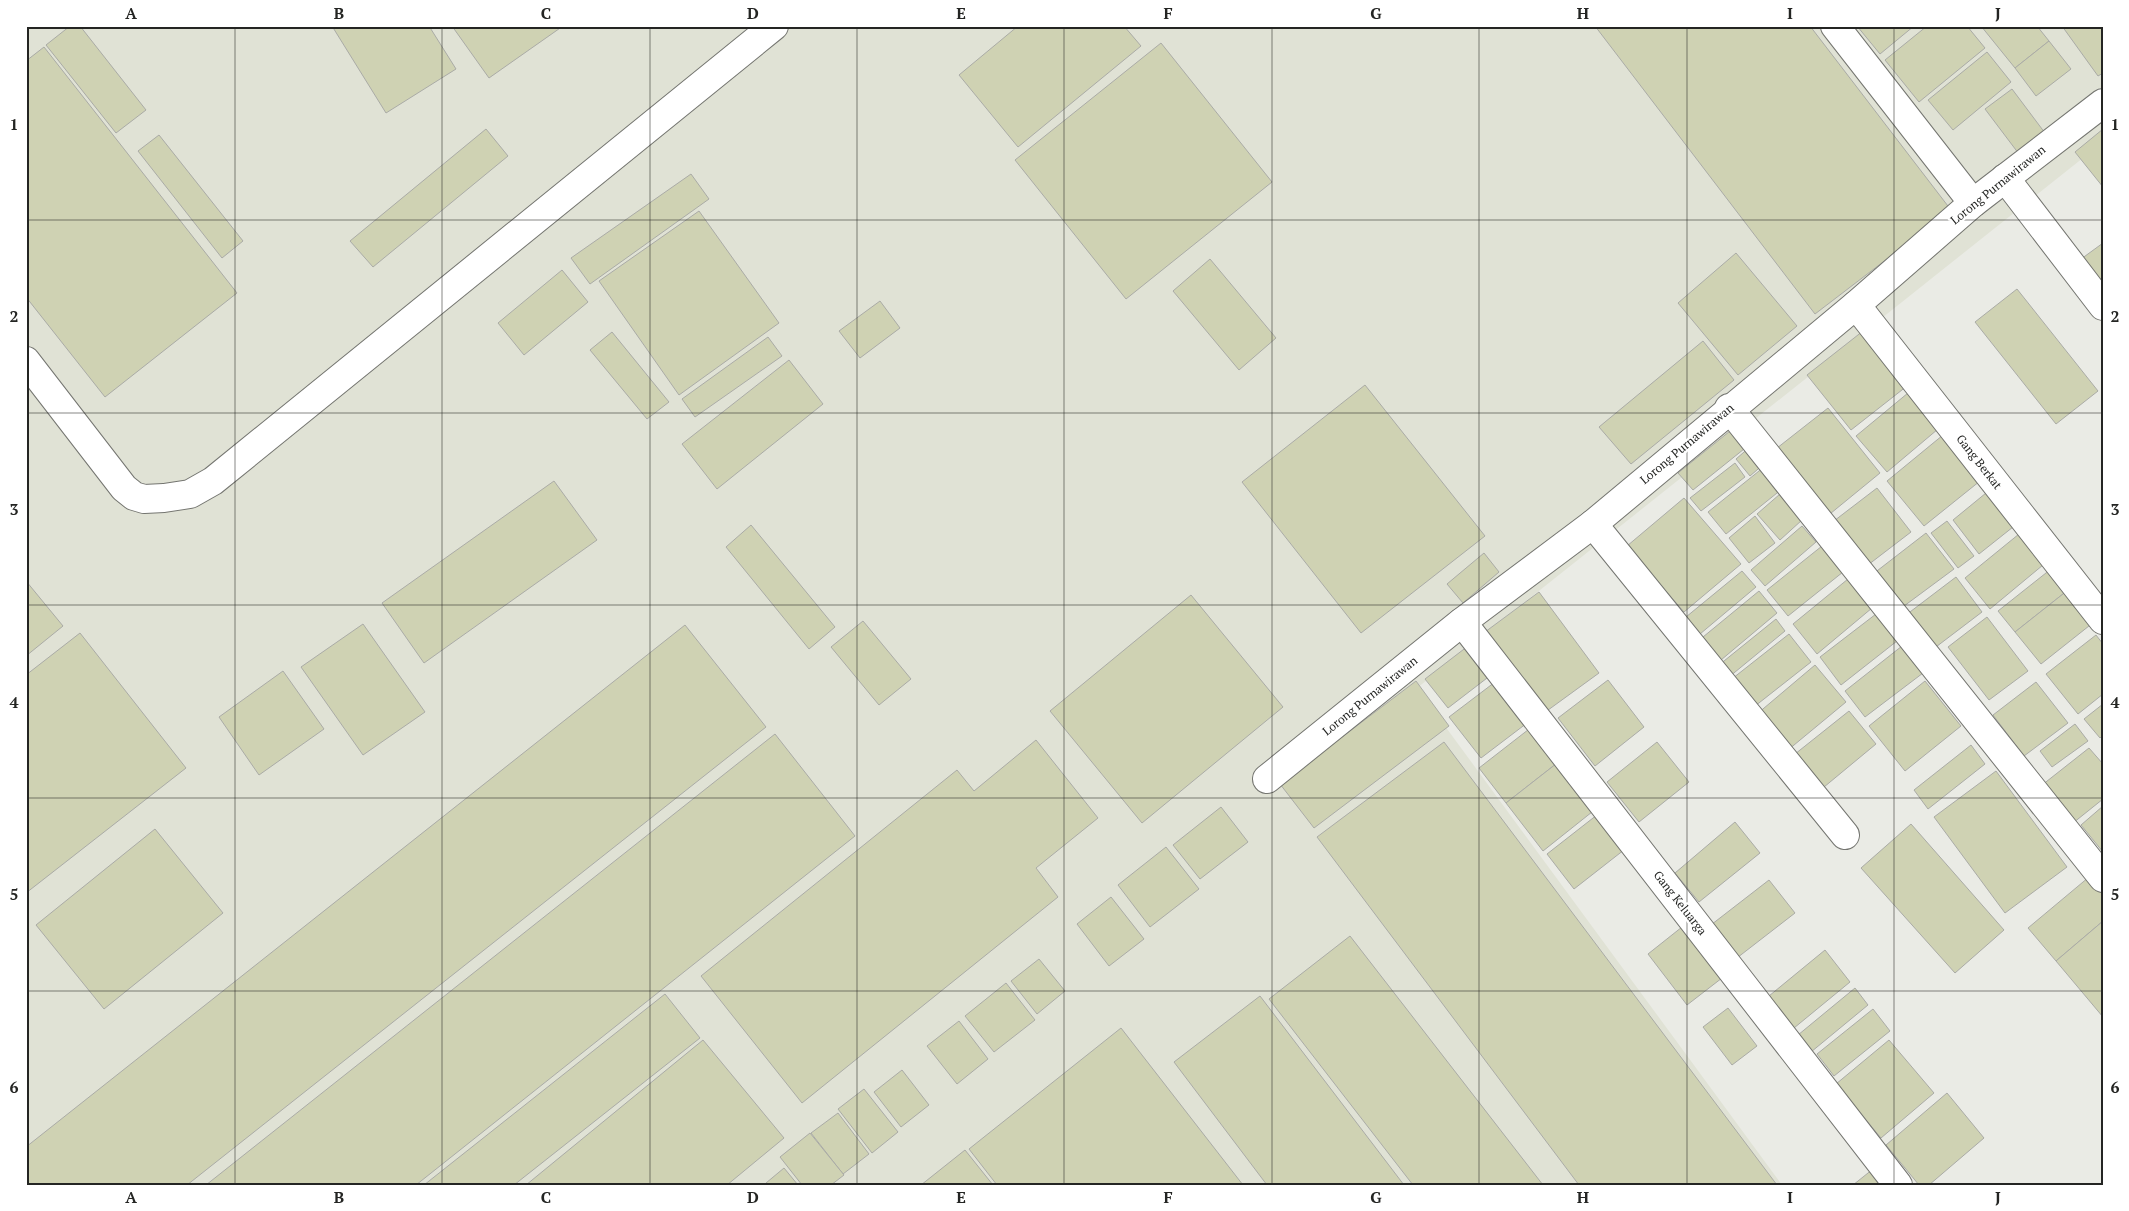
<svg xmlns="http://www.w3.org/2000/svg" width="2129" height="1211" font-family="'PT Serif',serif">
<rect width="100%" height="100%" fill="#eaebe5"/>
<path fill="#e0e2d5" d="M 26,26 L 2103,26 L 2103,142 L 1417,688 L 1782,1185 L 26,1185 Z"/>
<g fill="#cfd2b3" stroke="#aaaba6">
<path d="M 70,26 L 80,26 L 146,110 L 116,133 L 46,45 Z"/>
<path d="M 332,26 L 429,26 L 456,69 L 386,113 Z"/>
<path d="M 452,26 L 563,26 L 489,78 Z"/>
<path d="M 1018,26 L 1124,26 L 1141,46 L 1018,147 L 959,75 Z"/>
<path d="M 1595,26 L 1810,26 L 1951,210 L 1815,314 Z"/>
<path d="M 1857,26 L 1914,26 L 1880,54 Z"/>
<path d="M 1927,26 L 1967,26 L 1985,48 L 1919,102 L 1885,60 Z"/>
<path d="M 1981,26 L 2037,26 L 2049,41 L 2015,68 Z"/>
<path d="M 2062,26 L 2103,26 L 2103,73 L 2098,76 Z"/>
<path d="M 2049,41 L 2071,69 L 2036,96 L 2015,68 Z"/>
<path d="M 1161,43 L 1272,182 L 1126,299 L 1015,160 Z"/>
<path d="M 44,47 L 237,293 L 105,397 L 26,297 L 26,61 Z"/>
<path d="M 1987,52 L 2011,82 L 1953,130 L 1928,100 Z"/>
<path d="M 2012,89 L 2048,137 L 2022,158 L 1985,109 Z"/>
<path d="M 486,129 L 508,156 L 373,267 L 350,241 Z"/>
<path d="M 2103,129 L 2103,187 L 2075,152 Z"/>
<path d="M 159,135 L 243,241 L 222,258 L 138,151 Z"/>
<path d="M 691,174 L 709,199 L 590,284 L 571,258 Z"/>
<path d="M 699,211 L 779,323 L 679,395 L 599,281 Z"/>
<path d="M 2103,243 L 2103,296 L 2077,262 Z"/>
<path d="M 1736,253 L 1797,326 L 1738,375 L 1678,303 Z"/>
<path d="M 1210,259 L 1276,338 L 1239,370 L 1173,291 Z"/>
<path d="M 562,270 L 588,302 L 524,355 L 498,323 Z"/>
<path d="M 2017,289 L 2098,391 L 2056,424 L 1975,322 Z"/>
<path d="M 880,301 L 900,328 L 860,358 L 839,331 Z"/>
<path d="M 1863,331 L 1907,386 L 1851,430 L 1807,375 Z"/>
<path d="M 612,332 L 669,402 L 647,419 L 590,350 Z"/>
<path d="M 768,337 L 782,356 L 695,417 L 682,399 Z"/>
<path d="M 1703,341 L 1734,380 L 1631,464 L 1599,427 Z"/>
<path d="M 789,360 L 823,404 L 717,489 L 682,444 Z"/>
<path d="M 1365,385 L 1485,536 L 1361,633 L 1242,482 Z"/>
<path d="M 1914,388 L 1944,424 L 1887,472 L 1856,436 Z"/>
<path d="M 1828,408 L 1880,473 L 1825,518 L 1772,452 Z"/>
<path d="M 1735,427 L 1749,445 L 1693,490 L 1678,473 Z"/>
<path d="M 1943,435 L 1980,481 L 1924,526 L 1887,481 Z"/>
<path d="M 1751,446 L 1765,463 L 1750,476 L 1736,459 Z"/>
<path d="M 1735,463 L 1745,477 L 1701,511 L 1690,498 Z"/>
<path d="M 1764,467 L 1782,489 L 1726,534 L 1708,512 Z"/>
<path d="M 554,481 L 597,540 L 424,663 L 382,603 Z"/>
<path d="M 1877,488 L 1911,532 L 1864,568 L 1830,524 Z"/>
<path d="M 1986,493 L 2013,527 L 1979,554 L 1953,520 Z"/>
<path d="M 1780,494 L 1802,520 L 1780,540 L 1757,514 Z"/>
<path d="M 1684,498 L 1741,564 L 1684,612 L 1627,546 Z"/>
<path d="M 1755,516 L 1775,543 L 1749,563 L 1729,538 Z"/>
<path d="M 1947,521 L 1974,556 L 1958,568 L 1931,533 Z"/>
<path d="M 751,525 L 835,627 L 809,649 L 726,547 Z"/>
<path d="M 1802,526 L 1816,542 L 1765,586 L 1751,570 Z"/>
<path d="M 1926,533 L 1954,569 L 1900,609 L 1873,574 Z"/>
<path d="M 2019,534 L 2043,565 L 1990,609 L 1965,578 Z"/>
<path d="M 1822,546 L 1843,572 L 1788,616 L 1767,590 Z"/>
<path d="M 1484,553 L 1499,572 L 1463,603 L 1447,584 Z"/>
<path d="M 2051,569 L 2068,590 L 2015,632 L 1998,611 Z"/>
<path d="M 1742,571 L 1756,587 L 1700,634 L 1686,617 Z"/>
<path d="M 1956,577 L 1982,612 L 1928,653 L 1902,618 Z"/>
<path d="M 1848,579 L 1872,608 L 1817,654 L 1793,624 Z"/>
<path d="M 26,581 L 63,626 L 26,656 Z"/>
<path d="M 2068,590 L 2094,622 L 2041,664 L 2015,632 Z"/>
<path d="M 1759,591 L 1777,613 L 1721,660 L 1703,637 Z"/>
<path d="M 1539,592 L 1599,673 L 1544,713 L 1485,632 Z"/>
<path d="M 1191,595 L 1283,707 L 1142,823 L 1050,711 Z"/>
<path d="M 1876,614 L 1897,641 L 1841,685 L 1820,657 Z"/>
<path d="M 1987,617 L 2028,671 L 1989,700 L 1948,647 Z"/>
<path d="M 1776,619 L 1785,631 L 1729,677 L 1719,665 Z"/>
<path d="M 863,621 L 911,679 L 879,705 L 831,647 Z"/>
<path d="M 363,624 L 425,712 L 363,755 L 301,667 Z"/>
<path d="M 685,625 L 766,727 L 187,1185 L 27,1185 L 26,1147 Z"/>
<path d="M 80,633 L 186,768 L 26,893 L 26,675 Z"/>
<path d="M 1789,634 L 1811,662 L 1750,710 L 1728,682 Z"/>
<path d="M 2096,635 L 2103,644 L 2103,694 L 2078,714 L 2046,674 Z"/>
<path d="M 1468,646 L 1491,675 L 1448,708 L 1425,679 Z"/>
<path d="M 1902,646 L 1923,673 L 1865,717 L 1845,691 Z"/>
<path d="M 1815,665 L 1846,702 L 1788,750 L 1757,714 Z"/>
<path d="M 283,671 L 324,729 L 259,775 L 219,717 Z"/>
<path d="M 1499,679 L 1531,720 L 1481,758 L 1449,717 Z"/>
<path d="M 1608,680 L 1644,727 L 1595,766 L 1558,718 Z"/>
<path d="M 1416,681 L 1449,726 L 1314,828 L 1280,784 Z"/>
<path d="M 1925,681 L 1961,726 L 1905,771 L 1869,726 Z"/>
<path d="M 2036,682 L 2068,723 L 2024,756 L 1993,715 Z"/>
<path d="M 2103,704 L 2103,735 L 2100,738 L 2084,719 Z"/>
<path d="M 1849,711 L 1876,744 L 1818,792 L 1790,758 Z"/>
<path d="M 2075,724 L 2088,741 L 2052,767 L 2040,751 Z"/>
<path d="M 1533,726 L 1561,760 L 1506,803 L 1479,768 Z"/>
<path d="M 775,734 L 855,836 L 416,1185 L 206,1185 Z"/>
<path d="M 1036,740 L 1098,818 L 1036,868 L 1058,897 L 802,1103 L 701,976 L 957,770 L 974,791 Z"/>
<path d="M 1444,742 L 1777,1185 L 1579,1185 L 1317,837 Z"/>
<path d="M 1657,742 L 1689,782 L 1639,822 L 1607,782 Z"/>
<path d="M 1971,745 L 1985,764 L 1928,809 L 1914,790 Z"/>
<path d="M 2089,748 L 2103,764 L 2103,799 L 2068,827 L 2037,789 Z"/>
<path d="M 1561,760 L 1597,808 L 1543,851 L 1506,803 Z"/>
<path d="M 1996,771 L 2067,867 L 2005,913 L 1934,817 Z"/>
<path d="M 2103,806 L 2103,852 L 2081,825 Z"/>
<path d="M 1221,807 L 1248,842 L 1200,879 L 1173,845 Z"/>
<path d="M 1602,811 L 1629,846 L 1574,889 L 1547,854 Z"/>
<path d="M 1735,822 L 1760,853 L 1699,902 L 1675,873 Z"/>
<path d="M 1911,824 L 2004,930 L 1955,973 L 1861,868 Z"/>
<path d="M 155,829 L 223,913 L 104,1009 L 36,925 Z"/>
<path d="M 1166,847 L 1199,889 L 1150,927 L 1118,885 Z"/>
<path d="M 2089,877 L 2103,894 L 2103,921 L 2056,961 L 2028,928 Z"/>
<path d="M 1769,880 L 1795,913 L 1733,961 L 1707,928 Z"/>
<path d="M 1111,897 L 1144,939 L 1109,966 L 1077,924 Z"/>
<path d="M 2103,921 L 2103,1017 L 2056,961 Z"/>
<path d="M 1682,927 L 1722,978 L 1687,1005 L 1648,954 Z"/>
<path d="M 1350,936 L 1543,1185 L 1413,1185 L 1269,999 Z"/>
<path d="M 1825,950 L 1850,982 L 1794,1028 L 1769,996 Z"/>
<path d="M 1039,959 L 1065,991 L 1037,1014 L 1011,981 Z"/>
<path d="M 1006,983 L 1035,1020 L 994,1052 L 965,1016 Z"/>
<path d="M 1855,988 L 1868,1005 L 1811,1052 L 1798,1035 Z"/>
<path d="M 665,994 L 700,1038 L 514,1185 L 424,1185 Z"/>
<path d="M 1260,996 L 1404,1185 L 1267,1185 L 1174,1062 Z"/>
<path d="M 1728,1008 L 1757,1046 L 1732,1065 L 1703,1027 Z"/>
<path d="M 1873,1009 L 1890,1031 L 1834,1076 L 1817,1054 Z"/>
<path d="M 959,1021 L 988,1059 L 957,1084 L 927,1046 Z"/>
<path d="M 1121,1028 L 1243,1185 L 997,1185 L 969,1149 Z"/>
<path d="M 703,1040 L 784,1138 L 727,1185 L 526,1185 Z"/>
<path d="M 1889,1040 L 1934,1093 L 1881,1138 L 1836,1084 Z"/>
<path d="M 902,1070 L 929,1105 L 901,1127 L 874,1092 Z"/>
<path d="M 864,1089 L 898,1132 L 872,1153 L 838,1109 Z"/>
<path d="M 1947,1093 L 1984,1138 L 1929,1185 L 1919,1185 L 1886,1145 Z"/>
<path d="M 838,1113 L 869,1154 L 843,1174 L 811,1133 Z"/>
<path d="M 810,1133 L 844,1175 L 831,1185 L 802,1185 L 780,1157 Z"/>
<path d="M 965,1150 L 993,1185 L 921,1185 Z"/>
<path d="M 784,1168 L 798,1185 L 767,1185 L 766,1183 Z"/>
<path d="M 1873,1169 L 1885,1185 L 1853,1185 Z"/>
</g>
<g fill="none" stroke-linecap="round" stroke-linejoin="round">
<defs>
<g id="street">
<path d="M 1835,26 L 1973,203"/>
<path d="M 2005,178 L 2103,306"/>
<path d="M 1856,305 L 2103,620"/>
<path d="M 26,361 L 124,488 L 134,496 L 144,499 L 164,498 L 190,494 L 213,481 L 774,26"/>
<path d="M 1729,408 L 2103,878"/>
<path d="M 1593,524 L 1845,835"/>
<path d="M 1462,622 L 1898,1185"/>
<path d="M 1267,779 L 1462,622 L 1593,524 L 1856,305 L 1973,203 L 2103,103"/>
</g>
</defs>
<use href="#street" stroke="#747570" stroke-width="30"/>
<use href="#street" stroke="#fff" stroke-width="28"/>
</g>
<path fill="none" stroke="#242523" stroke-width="1" stroke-opacity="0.55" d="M 235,26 L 235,1185M 442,26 L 442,1185M 650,26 L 650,1185M 857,26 L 857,1185M 1064,26 L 1064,1185M 1272,26 L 1272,1185M 1479,26 L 1479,1185M 1687,26 L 1687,1185M 1894,26 L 1894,1185M 26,220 L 2103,220M 26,413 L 2103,413M 26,605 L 2103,605M 26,798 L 2103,798M 26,991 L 2103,991"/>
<g text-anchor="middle" stroke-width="4.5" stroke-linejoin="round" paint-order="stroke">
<g font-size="12" fill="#242523" stroke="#fff">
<text transform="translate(1998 185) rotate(-39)" y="4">Lorong Purnawirawan</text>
<text transform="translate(1687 444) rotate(-40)" y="4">Lorong Purnawirawan</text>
<text transform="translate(1979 462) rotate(52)" y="4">Gang Berkat</text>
<text transform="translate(1370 696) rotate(-39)" y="4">Lorong Purnawirawan</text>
<text transform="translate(1680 903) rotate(52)" y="4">Gang Keluarga</text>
</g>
</g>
<rect width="2129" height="1211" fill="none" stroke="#ffffff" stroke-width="55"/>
<rect x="28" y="28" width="2074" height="1156" fill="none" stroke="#242523" stroke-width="2"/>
<g font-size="16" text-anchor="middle" font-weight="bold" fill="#242523">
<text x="131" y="19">A</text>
<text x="339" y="19">B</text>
<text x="546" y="19">C</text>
<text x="753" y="19">D</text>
<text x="961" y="19">E</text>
<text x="1168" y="19">F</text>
<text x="1376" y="19">G</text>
<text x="1583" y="19">H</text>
<text x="1790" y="19">I</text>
<text x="1998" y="19">J</text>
<text x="14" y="130">1</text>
<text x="2115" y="130">1</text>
<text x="14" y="322">2</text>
<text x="2115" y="322">2</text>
<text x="14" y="515">3</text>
<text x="2115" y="515">3</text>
<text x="14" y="708">4</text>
<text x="2115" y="708">4</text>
<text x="14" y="900">5</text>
<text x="2115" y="900">5</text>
<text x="14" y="1093">6</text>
<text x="2115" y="1093">6</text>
<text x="131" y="1203">A</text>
<text x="339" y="1203">B</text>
<text x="546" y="1203">C</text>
<text x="753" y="1203">D</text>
<text x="961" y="1203">E</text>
<text x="1168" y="1203">F</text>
<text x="1376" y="1203">G</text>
<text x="1583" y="1203">H</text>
<text x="1790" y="1203">I</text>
<text x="1998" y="1203">J</text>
</g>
</svg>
